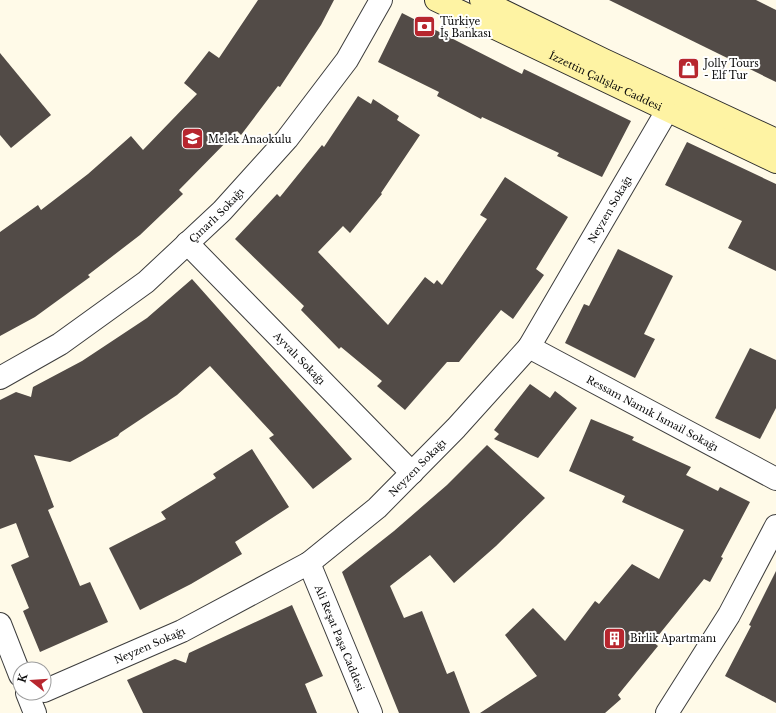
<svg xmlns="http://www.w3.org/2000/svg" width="776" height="713" font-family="'Libre Baskerville',serif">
<rect width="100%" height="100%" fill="#fffae8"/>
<g fill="#524b47">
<path d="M 258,0 L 334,0 L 321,25 L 280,87 L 278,86 L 241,135 L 237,131 L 179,190 L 183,194 L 140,235 L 88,275 L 90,277 L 35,317 L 0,336 L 0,232 L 38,205 L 41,210 L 88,174 L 131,136 L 143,150 L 197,94 L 184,83 L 209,51 L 219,58 Z"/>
<path d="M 609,0 L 756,0 L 776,10 L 776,82 Z"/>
<path d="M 402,13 L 522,74 L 524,69 L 631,121 L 602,177 L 557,156 L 559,153 L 482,117 L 481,119 L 437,96 L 439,92 L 378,62 Z"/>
<path d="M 0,53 L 51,115 L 11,148 L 0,135 Z"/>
<path d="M 358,96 L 371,104 L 373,99 L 399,116 L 397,120 L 420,135 L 381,193 L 382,194 L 350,233 L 343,226 L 318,252 L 388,325 L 425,277 L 434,284 L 437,280 L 442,285 L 487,219 L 480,215 L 505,177 L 568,217 L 536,269 L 544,275 L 513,319 L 501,310 L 459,362 L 447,362 L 405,410 L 377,386 L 382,381 L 341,347 L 339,349 L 301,310 L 304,306 L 235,239 L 277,194 L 280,197 L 322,145 L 324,147 Z"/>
<path d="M 687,142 L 776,184 L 776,271 L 728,248 L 742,221 L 665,185 Z"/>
<path d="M 618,249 L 673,276 L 644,334 L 655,339 L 635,378 L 565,343 L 584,304 L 589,306 Z"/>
<path d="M 192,279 L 352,459 L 313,489 L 269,438 L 274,435 L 210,366 L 177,395 L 120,433 L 118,436 L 70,462 L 34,455 L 54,507 L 48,510 L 80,586 L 90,582 L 108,622 L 40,652 L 23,611 L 29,608 L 11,565 L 29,557 L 16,523 L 0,529 L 0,400 L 16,392 L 31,397 L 33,387 L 82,361 L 147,318 Z"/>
<path d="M 750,348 L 776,360 L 776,408 L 760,439 L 715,418 Z"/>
<path d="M 530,384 L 550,398 L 555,391 L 577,408 L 538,458 L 494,439 L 499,434 L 494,430 Z"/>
<path d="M 591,419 L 634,437 L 632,440 L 691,467 L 686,475 L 718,491 L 720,487 L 750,502 L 721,557 L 723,558 L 710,582 L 704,579 L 653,642 L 658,646 L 618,695 L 621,699 L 605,713 L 480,713 L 537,676 L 505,635 L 533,608 L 565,641 L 595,601 L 599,604 L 632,564 L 659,579 L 684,530 L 622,502 L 625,496 L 569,471 Z"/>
<path d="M 487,445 L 545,498 L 496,546 L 454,583 L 430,555 L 390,586 L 404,618 L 422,611 L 447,674 L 454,671 L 470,713 L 399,713 L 342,572 L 394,531 L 447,485 Z"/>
<path d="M 252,449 L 289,507 L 235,542 L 242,554 L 191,584 L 140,610 L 109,548 L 166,519 L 161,512 L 216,478 L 213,474 Z"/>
<path d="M 776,571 L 776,703 L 725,676 L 751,626 L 749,625 Z"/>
<path d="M 292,605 L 323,676 L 305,684 L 317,713 L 143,713 L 127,680 L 175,659 L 186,663 L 189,653 Z"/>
</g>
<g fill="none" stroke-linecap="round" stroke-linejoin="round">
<defs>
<g id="street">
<path id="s1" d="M 187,243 L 412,473"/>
<path id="s2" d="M 529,347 L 776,479"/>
<path id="s3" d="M 0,378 L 60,344 L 146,282 L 222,211 L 287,139 L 347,60 L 381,0"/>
<path id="s4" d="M 309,563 L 371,713"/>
<path d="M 0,624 L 20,675"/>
<path id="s5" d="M 44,691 L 182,631 L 309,563 L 377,508 L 456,428 L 529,347 L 668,109"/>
<path d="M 27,693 L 35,713"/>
<path d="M 667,713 L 729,615 L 776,526"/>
</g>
<g id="secondary">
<path id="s6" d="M 436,0 L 776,162"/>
<path d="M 481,0 L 604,60 L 776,140"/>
</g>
</defs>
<use href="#street" stroke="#3d3d3d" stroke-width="24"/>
<use href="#secondary" stroke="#2c2c2c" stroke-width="24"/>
<use href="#street" stroke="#fff" stroke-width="22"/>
<use href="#secondary" stroke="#fef3a3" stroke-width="22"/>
</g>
<defs>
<symbol id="bank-square" viewBox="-11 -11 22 22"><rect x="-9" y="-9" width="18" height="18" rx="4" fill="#b7262e" stroke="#fff"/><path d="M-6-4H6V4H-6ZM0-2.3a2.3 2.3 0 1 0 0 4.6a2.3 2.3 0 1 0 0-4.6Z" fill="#fff"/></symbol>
<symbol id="shop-square" viewBox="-11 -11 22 22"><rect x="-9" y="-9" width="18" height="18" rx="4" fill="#b7262e" stroke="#fff"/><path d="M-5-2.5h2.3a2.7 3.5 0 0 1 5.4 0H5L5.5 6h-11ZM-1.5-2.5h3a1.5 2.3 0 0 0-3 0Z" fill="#fff"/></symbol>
<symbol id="school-square" viewBox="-11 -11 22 22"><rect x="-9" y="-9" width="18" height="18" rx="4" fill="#b7262e" stroke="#fff"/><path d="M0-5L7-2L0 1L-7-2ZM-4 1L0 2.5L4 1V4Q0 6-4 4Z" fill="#fff"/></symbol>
<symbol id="building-square" viewBox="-11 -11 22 22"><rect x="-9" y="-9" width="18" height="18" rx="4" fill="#b7262e" stroke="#fff"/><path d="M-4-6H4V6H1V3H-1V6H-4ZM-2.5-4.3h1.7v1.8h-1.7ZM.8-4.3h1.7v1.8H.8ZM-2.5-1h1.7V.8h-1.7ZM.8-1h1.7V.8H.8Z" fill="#fff"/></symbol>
</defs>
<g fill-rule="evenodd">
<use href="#bank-square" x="412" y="14" width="25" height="25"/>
<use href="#shop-square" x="676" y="56" width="25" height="25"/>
<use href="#school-square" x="180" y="126" width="25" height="25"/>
<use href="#building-square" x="602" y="626" width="25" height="25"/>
</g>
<g text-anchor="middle" stroke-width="4" stroke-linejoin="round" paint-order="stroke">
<g font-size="10" fill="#0a0a0a" stroke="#fff" text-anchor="start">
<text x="440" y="25">Türkiye<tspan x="440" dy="12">İş Bankası</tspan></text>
<text x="704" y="67">Jolly Tours<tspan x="704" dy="12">- Elf Tur</tspan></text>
<text x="208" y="143">Melek Anaokulu</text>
<text x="630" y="642">Birlik Apartmanı</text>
</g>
<g font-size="10" fill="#0a0a0a" stroke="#fff">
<text dy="4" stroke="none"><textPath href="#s6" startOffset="188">İzzettin Çalışlar Caddesi</textPath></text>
<text dy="4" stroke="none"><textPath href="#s5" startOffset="763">Neyzen Sokağı</textPath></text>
<text dy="4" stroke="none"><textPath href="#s3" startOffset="272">Çınarlı Sokağı</textPath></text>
<text dy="4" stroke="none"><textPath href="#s1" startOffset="161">Ayvalı Sokağı</textPath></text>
<text dy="4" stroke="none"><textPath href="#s2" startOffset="140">Ressam Namık İsmail Sokağı</textPath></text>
<text dy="4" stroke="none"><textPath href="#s5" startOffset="439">Neyzen Sokağı</textPath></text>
<text dy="4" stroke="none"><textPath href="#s4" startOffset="81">Ali Reşat Paşa Caddesi</textPath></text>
<text dy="4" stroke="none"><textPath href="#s5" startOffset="115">Neyzen Sokağı</textPath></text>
</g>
</g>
<g transform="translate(32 681) rotate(287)"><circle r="19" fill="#ffffff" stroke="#9d9d9d"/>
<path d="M0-3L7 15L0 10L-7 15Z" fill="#b7262e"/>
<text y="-6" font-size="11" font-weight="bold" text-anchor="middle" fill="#0a0a0a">K</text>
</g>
</svg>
